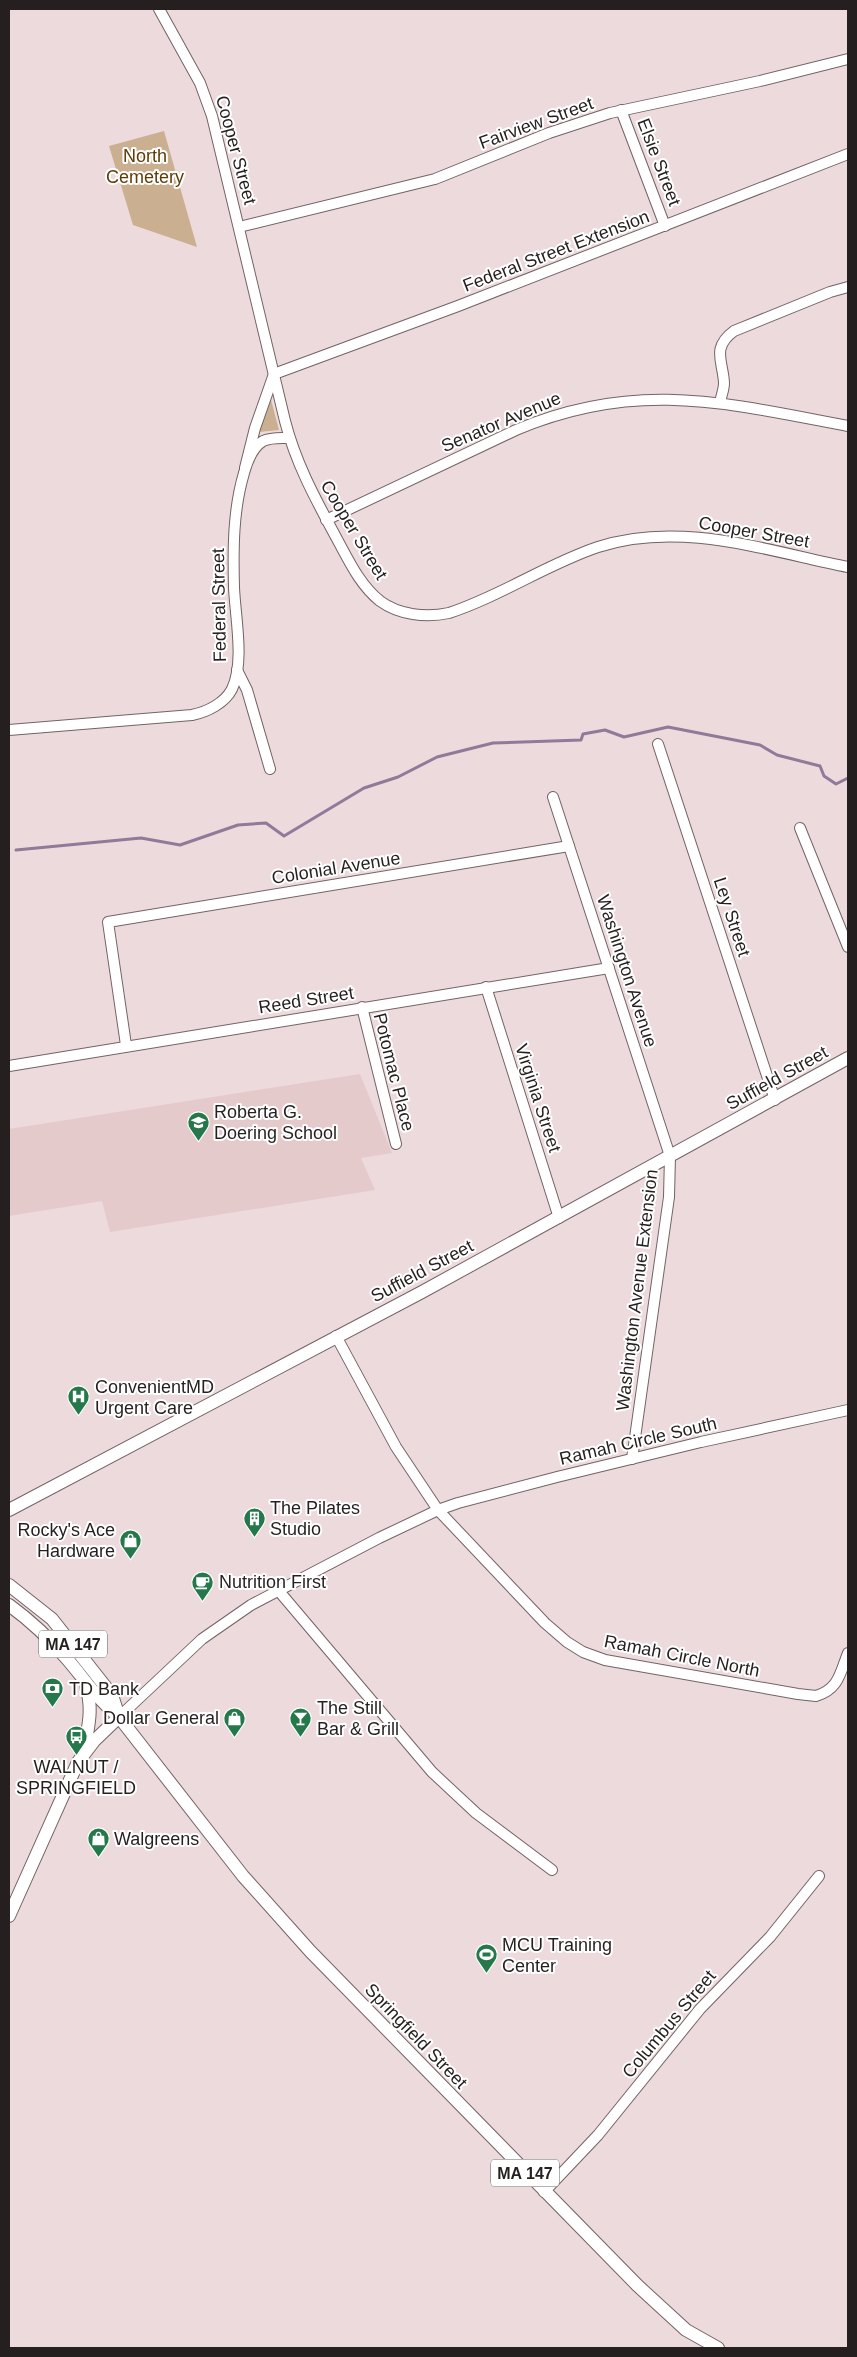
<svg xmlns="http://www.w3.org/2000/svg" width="857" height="2357" font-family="Helvetica,sans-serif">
<rect width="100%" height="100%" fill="#eddadc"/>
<path fill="#e5cacc" d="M 360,1074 L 392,1153 L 361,1158 L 375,1190 L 110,1232 L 102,1201 L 9,1216 L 9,1129 Z"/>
<g fill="#cbaf91">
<path d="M 164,131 L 197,247 L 133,225 L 109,146 Z"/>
<path d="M 270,396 L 279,430 L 259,432 Z"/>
</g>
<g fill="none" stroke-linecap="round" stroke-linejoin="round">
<path stroke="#907999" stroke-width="3" d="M 16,850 L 141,838 L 180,845 L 238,825 L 266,823 L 284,836 L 364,788 L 398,777 L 437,757 L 493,743 L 581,740 L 583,734 L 605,730 L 624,737 L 668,727 L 760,745 L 777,755 L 820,766 L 824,776 L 836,784 L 848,778"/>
<defs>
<g id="minor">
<path d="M 159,9 L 200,83 L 212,116 L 285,421 C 296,464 316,500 337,539 C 349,561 360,585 380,601 C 399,615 426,618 449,613 C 501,596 547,564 598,547 C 680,520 767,551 848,567"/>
<path d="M 621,110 L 665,226"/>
<path d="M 239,227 L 435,179 L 549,133 L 610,113 L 760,81 L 848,59"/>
<path d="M 720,403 C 721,396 724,390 724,383 C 723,361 711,348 734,331 L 830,292 L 848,287"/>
<path d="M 245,468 L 255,428 L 274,374 L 458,306 L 848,154"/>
<path d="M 326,520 L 516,430 C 636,379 726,403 848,426"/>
<path d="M 237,670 L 247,690 L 270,769"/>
<path d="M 9,730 L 192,715 C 207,712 225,703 232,689 C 245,662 235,616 234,587 C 233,549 233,510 244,473 C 247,462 253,447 263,441 C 271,437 281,438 289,438"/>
<path d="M 658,744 L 775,1100"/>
<path d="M 553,797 L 670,1156 L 669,1197 L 632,1459"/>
<path d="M 800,828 L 848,947"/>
<path d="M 486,987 L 559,1218"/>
<path d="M 362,1007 L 396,1144"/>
<path d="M 126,1045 L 108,922 L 569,846"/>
<path d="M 9,1066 L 609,968"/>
<path d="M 336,1336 L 396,1447 L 438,1510 L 545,1623 L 567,1642 L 583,1652 L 605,1660 L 798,1694 L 816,1696 C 839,1689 840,1673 848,1653"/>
<path d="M 278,1590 L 432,1772 L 476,1813 L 552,1870"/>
<path d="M 119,1717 L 202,1639 L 251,1605 L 379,1538 L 438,1510 L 458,1503 L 557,1477 L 701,1442 L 848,1410"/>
<path d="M 544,2192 L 598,2135 L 700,2009 L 770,1937 L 819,1876"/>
</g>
<g id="major">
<path d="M 9,1510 L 422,1292 L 848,1058"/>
<path d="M 9,1585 L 52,1619 L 112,1695 L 119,1717"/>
<path d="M 9,1605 C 31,1621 50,1639 68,1660 C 85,1680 98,1700 119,1717 L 243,1876 L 310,1951 L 637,2285 L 686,2330 L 718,2348"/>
<path d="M 84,1753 C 87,1730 94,1710 86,1687"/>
<path d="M 9,1916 L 78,1762 L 94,1741 L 119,1717"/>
</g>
</defs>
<use href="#minor" stroke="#736364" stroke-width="12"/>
<use href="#major" stroke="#736364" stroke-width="14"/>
<use href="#minor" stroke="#fff" stroke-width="10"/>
<use href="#major" stroke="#fff" stroke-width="12"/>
</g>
<defs>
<symbol id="school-pin" viewBox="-11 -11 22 30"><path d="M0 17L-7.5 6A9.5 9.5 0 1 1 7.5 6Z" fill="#25784a" stroke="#fff"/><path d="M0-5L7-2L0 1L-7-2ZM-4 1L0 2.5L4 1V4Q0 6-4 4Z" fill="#fff"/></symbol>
<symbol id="hospital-pin" viewBox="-11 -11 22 30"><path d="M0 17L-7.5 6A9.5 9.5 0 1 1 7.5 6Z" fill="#25784a" stroke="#fff"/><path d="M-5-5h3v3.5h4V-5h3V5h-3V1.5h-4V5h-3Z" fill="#fff"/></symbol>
<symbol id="building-pin" viewBox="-11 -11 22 30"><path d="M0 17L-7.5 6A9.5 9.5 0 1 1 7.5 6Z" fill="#25784a" stroke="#fff"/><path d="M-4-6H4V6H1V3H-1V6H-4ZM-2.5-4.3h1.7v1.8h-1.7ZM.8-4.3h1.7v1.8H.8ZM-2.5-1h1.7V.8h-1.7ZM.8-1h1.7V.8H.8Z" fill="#fff"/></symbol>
<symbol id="shop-pin" viewBox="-11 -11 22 30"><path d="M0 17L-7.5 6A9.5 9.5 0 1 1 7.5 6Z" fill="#25784a" stroke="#fff"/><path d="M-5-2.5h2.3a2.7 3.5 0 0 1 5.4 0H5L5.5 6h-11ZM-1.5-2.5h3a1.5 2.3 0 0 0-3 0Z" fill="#fff"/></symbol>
<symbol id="cafe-pin" viewBox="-11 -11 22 30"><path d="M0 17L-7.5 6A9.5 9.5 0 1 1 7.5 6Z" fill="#25784a" stroke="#fff"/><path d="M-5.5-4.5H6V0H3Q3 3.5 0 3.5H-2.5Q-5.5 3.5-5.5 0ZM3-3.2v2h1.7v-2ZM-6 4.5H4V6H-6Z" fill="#fff"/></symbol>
<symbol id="bank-pin" viewBox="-11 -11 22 30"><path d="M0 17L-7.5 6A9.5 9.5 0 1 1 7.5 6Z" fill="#25784a" stroke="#fff"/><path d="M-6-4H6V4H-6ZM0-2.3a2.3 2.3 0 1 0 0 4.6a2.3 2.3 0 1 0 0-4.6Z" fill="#fff"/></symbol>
<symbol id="bar-pin" viewBox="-11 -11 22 30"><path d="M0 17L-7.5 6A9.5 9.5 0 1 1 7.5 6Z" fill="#25784a" stroke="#fff"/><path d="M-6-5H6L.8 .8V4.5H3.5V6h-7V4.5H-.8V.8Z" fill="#fff"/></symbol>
<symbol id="bus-pin" viewBox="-11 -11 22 30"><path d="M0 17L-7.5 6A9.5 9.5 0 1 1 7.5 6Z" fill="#25784a" stroke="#fff"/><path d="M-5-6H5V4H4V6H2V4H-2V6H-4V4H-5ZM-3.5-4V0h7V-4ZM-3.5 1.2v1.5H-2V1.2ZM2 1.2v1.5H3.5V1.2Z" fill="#fff"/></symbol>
<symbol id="stadium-pin" viewBox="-11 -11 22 30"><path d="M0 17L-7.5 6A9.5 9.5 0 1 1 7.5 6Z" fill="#25784a" stroke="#fff"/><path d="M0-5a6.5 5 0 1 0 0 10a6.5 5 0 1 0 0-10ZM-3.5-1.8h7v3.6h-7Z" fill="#fff"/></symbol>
</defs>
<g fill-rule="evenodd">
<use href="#school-pin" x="186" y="1110" width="25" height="34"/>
<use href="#hospital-pin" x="66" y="1384" width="25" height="34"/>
<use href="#building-pin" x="242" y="1506" width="25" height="34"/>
<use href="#shop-pin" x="118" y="1528" width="25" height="34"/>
<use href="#cafe-pin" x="190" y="1570" width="25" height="34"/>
<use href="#bank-pin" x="40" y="1676" width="25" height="34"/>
<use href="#shop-pin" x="222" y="1706" width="25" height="34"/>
<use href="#bar-pin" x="288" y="1706" width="25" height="34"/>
<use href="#bus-pin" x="64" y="1724" width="25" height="34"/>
<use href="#shop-pin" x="86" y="1826" width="25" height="34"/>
<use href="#stadium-pin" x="474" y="1942" width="25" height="34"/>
</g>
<g text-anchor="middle" stroke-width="4" stroke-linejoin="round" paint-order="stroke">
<g fill="#fff" stroke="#666262" stroke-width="1">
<rect x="39" y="1630.5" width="68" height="27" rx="4"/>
<rect x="491" y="2159.5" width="68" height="27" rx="4"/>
</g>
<g font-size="16" font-weight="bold" fill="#251f1f">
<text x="73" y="1650">MA 147</text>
<text x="525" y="2179">MA 147</text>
</g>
<g font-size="18" fill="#251f1f" stroke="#fff">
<text transform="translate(536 123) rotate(-20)" y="6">Fairview Street</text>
<text transform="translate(236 150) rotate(75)" y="6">Cooper Street</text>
<text transform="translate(659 162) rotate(69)" y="6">Elsie Street</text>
<text transform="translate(556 251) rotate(-21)" y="6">Federal Street Extension</text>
<text transform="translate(501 422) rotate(-23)" y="6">Senator Avenue</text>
<text transform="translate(354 530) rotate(59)" y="6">Cooper Street</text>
<text transform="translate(754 532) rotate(10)" y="6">Cooper Street</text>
<text transform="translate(219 605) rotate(-91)" y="6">Federal Street</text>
<text transform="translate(336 868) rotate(-9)" y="6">Colonial Avenue</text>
<text transform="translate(732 917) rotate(72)" y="6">Ley Street</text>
<text transform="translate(627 971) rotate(72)" y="6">Washington Avenue</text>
<text transform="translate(306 1000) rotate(-9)" y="6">Reed Street</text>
<text transform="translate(394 1072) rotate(76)" y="6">Potomac Place</text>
<text transform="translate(777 1078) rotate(-29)" y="6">Suffield Street</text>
<text transform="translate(538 1098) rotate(72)" y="6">Virginia Street</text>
<text transform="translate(422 1271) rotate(-28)" y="6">Suffield Street</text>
<text transform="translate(637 1290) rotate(-83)" y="6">Washington Avenue Extension</text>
<text transform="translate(638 1441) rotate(-13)" y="6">Ramah Circle South</text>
<text transform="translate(682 1656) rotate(11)" y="6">Ramah Circle North</text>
<text transform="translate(669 2024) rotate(-50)" y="6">Columbus Street</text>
<text transform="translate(416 2036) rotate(46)" y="6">Springfield Street</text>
</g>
<g font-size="18" fill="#5f3b05" stroke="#fff">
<text x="145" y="162">North<tspan x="145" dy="21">Cemetery</tspan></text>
</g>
<g font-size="18" fill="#251f1f" stroke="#fff" text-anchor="start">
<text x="214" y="1118">Roberta G.<tspan x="214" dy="21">Doering School</tspan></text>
<text x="95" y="1393">ConvenientMD<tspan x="95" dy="21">Urgent Care</tspan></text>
<text x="270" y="1514">The Pilates<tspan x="270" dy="21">Studio</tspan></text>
<text x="115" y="1536" text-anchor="end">Rocky's Ace<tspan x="115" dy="21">Hardware</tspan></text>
<text x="219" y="1588">Nutrition First</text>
<text x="69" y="1695">TD Bank</text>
<text x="317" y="1714">The Still<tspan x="317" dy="21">Bar &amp; Grill</tspan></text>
<text x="219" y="1724" text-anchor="end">Dollar General</text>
<text x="76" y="1773" text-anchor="middle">WALNUT /<tspan x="76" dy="21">SPRINGFIELD</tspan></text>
<text x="114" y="1845">Walgreens</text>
<text x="502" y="1951">MCU Training<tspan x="502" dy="21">Center</tspan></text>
</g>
</g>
<rect width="857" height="2357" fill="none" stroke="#251f1f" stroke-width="20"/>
</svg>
